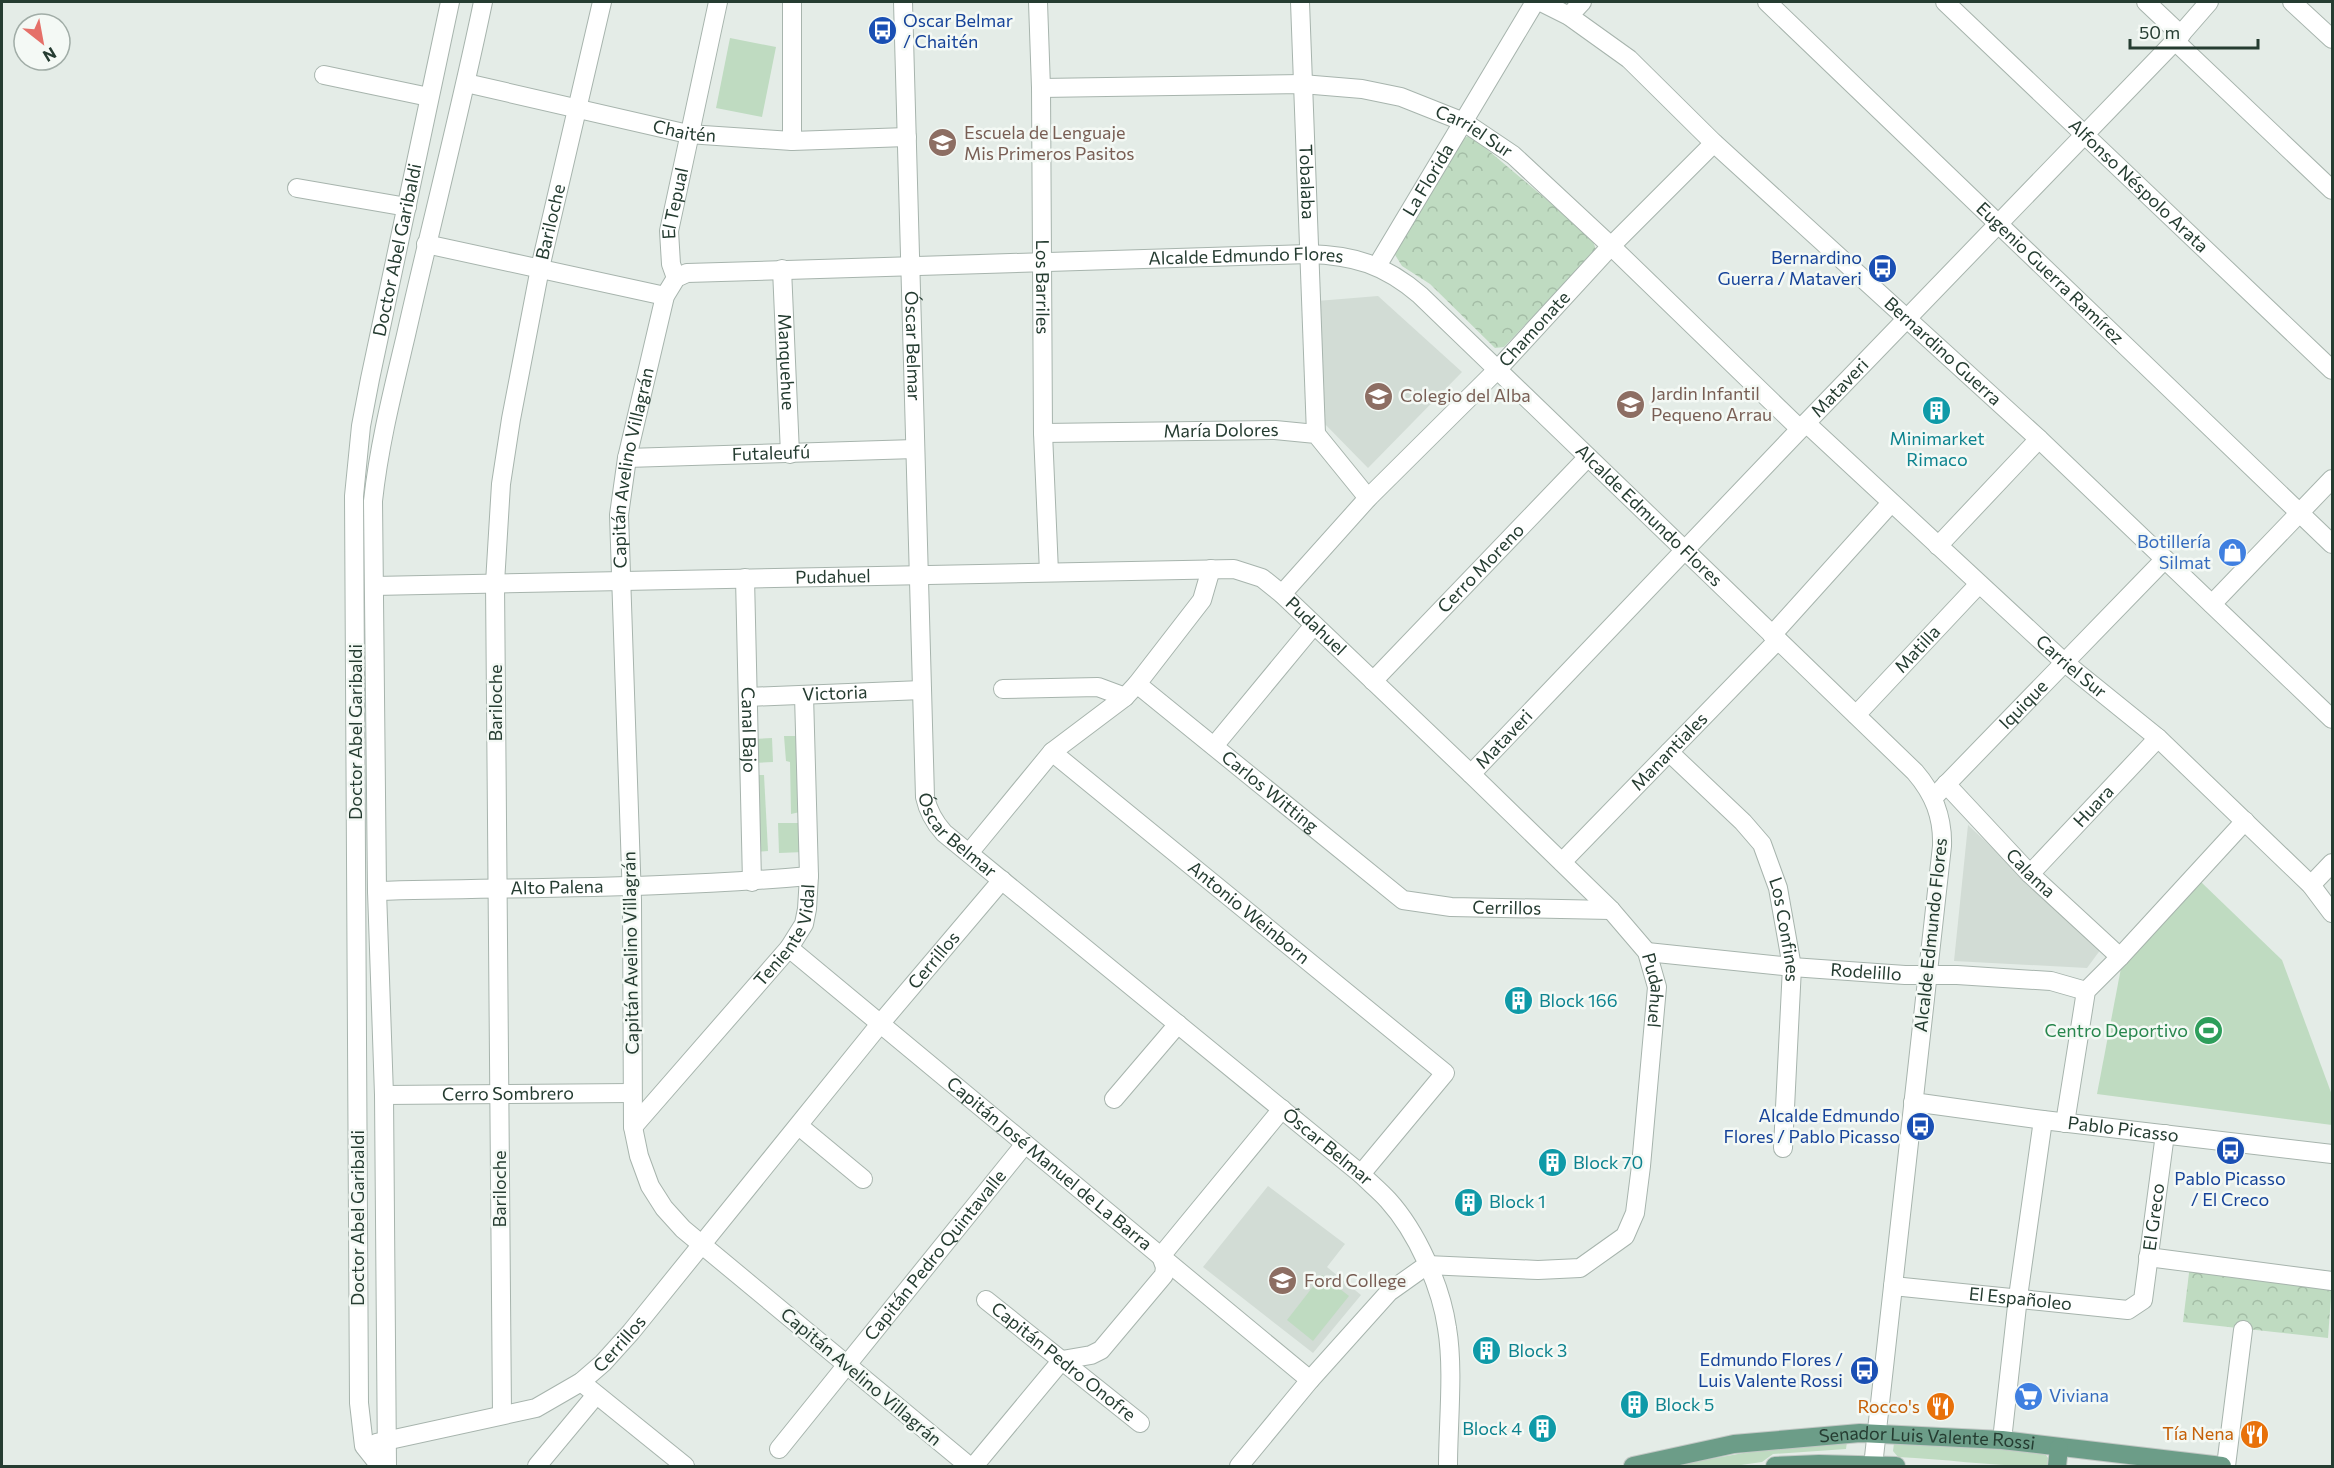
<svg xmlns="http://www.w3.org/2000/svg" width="2334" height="1468" font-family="Commissioner,sans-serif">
<defs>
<pattern id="forest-crowns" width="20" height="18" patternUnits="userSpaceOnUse" patternTransform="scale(1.5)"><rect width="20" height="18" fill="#bfdbc1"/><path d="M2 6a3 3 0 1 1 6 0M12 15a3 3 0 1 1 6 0" fill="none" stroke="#a4bda6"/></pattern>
</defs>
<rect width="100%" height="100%" fill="#e4ece7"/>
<g fill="#d2dcd5">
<path d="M 1378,296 L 1462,372 L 1368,468 L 1321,420 L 1317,301 Z"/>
<path d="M 1968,825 L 2101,949 L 2087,968 L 1954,961 Z"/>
<path d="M 1268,1186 L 1345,1244 L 1327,1267 L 1361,1295 L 1313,1353 L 1203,1267 Z"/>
</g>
<g fill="#bfdbc1">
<path d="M 730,38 L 776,47 L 762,117 L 716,108 Z"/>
<path d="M 784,736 L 799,736 L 800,812 L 791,814 L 790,762 L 786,761 Z"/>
<path d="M 772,738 L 773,762 L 753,763 L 752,739 Z"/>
<path d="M 754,775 L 764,775 L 768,851 L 757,852 Z"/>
<path d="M 778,823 L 799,823 L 804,852 L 779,853 Z"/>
<path d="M 2201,882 L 2282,960 L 2332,1095 L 2332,1125 L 2097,1094 L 2121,968 Z"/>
<path d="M 1322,1275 L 1349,1296 L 1313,1341 L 1287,1320 Z"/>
<path d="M 1902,1438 L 2044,1452 L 2048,1458 L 2047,1465 L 2045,1466 C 1996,1467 1947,1459 1898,1457 L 1893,1451 L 1894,1443 Z"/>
<path d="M 1847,1442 L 1846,1449 L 1773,1454 L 1762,1462 L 1734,1466 L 1672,1466 L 1771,1448 Z"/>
</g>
<g fill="url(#forest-crowns)">
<path d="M 1470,135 L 1592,238 L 1596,250 L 1504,347 L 1495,348 L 1430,284 L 1402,266 L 1392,250 L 1459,141 Z"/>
<path d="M 2190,1265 L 2332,1284 L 2328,1338 L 2183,1322 Z"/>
</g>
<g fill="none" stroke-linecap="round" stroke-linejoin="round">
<defs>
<g id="minor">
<path id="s1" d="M 903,2 L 925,797 C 928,811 934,822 944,833 L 1361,1174 C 1370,1183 1380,1191 1388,1200 C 1417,1232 1441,1286 1447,1328 C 1454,1369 1448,1424 1448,1466"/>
<path id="s2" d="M 1038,2 L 1041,88 L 1043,433 L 1049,572"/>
<path id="s3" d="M 1300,2 L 1316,434"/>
<path id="s4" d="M 1541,2 L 1569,16 L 1629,59 L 1714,143 L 2039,439 L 2332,719"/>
<path id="s5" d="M 1767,2 L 2332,544"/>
<path id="s6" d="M 1945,2 L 2332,370"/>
<path d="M 2146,2 L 2181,35"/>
<path d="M 2292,2 L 2332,39"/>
<path d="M 1569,16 L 1582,2"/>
<path d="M 2175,41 L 2332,190"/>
<path d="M 324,75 L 429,97"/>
<path id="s7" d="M 466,83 L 688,134 L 792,141 L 907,137"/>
<path id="s8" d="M 1041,88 L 1302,84 L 1362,89 L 1401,97 L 1464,122 L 1513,155 L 1611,246 L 1800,429"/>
<path d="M 792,141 L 792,2"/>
<path d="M 297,188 L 407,207"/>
<path d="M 426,244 L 665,296"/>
<path id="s9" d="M 1377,266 L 1535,2"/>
<path id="s10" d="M 782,269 L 790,454"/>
<path id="s11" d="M 676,278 L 671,264 L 669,231 L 718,2"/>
<path id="s12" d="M 1806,423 L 2064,662 L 2158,738 L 2311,885 L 2332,913"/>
<path id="s13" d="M 1043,433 L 1275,430 L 1316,434 L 1368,498"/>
<path id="s14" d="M 627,458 L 915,449"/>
<path d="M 1938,546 L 2039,439"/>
<path id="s15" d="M 745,578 L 752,882"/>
<path id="s16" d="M 374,586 L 1234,569 L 1262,578 L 1282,594 L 1471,774 L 1611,910 L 1647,952 L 1657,987 L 1641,1166 L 1635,1213 L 1625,1236 L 1580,1268 L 1538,1270 L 1427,1265"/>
<path id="s17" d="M 1282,594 L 1368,498 L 1497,370 L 1611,246 L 1714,143"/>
<path d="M 2212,604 L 2332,479"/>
<path d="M 1772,635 L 1891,503"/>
<path id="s18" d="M 1373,681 L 1588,457"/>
<path id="s19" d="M 1137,684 L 1403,900 L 1451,907 L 1611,910"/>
<path d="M 1003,689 L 1098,687 L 1125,697"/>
<path id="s20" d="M 748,697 L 922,690"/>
<path id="s21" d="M 1856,715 L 1979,584"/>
<path d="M 1214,746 L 1314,625"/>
<path id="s22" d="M 1052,752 L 1445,1073 L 1361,1174"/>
<path id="s23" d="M 1669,752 L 1743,822 L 1762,844 L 1778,888 L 1792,967 L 1783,1148"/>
<path id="s24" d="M 1471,774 L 1806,423 L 2175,41 L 2209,2"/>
<path id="s25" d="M 1946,784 L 2030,874 L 2120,957"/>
<path id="s26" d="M 1933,798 L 2165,559"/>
<path d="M 969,853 L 1052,752 L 1125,697 L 1137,684 L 1202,600 L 1211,569"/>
<path id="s27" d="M 1562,862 L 1778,640"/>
<path id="s28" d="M 2030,874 L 2158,738"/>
<path d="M 2311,885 L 2332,863"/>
<path id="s29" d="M 377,891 C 521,887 665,889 809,876"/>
<path id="s30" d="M 789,948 L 1310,1380"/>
<path id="s31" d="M 1647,952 L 1792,967 L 1905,975 L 1957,975 L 2051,981 L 2086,991"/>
<path id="s32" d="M 384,1095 L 632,1093"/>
<path d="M 1114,1099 L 1178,1024"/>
<path id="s33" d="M 1913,1102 L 2043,1120 L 2332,1154"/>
<path d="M 2065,1123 L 2086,991 L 2120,957 L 2245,821"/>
<path d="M 799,1126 L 863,1179"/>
<path id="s34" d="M 633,1127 L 789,948 L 804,924 L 807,909 L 809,876 L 804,695"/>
<path d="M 2148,1257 L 2332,1281"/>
<path id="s35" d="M 1893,1286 L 2128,1310 L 2143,1300 L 2165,1134"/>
<path id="s36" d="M 986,1300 L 1140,1423"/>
<path d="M 581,1382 L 685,1466"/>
<path id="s37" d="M 502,1415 L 495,583 L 501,484 L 511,419 L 540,268 L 602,2"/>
<path d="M 2002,1440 L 2018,1297 L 2043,1120"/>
<path id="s38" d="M 376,1443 L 536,1408 L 581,1382 L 603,1363 L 631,1332 L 880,1024 L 1002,880"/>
<path id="s39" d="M 779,1449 L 1025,1144"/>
<path id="s40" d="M 380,1466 L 364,1446 L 359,1403 L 354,496 L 361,426 L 370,379 L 450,2"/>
<path d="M 387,1466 L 384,1095 L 377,891 L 373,501 C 379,445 393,390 406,335 C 431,224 460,113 483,2"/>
<path d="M 537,1466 L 596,1395"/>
<path id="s41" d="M 969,1466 L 683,1229 L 664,1208 L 650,1186 L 639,1156 L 633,1127 L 632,900 L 619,515 L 627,458 L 665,296 L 676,278 L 687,273 L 1308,254 C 1354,255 1385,265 1420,295 L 1915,772 C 1934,794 1943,817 1942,846 L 1873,1466"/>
<path d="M 974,1466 L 1062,1360 L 1091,1355 L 1101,1350 L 1164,1275 L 1165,1267 L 1161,1256 L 1282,1109"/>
<path d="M 1239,1466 L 1310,1380 L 1389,1292 L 1427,1265"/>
<path d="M 2226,1466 L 2243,1330"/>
</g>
<g id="major">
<path id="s42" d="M 1633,1466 L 1734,1444 L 1860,1433 L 2002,1440 L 2222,1466"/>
<path d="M 1775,1466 L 1819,1464 L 1896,1466"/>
<path d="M 2057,1466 L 2059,1448"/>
</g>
</defs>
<use href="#minor" stroke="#a7b4ad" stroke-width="20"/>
<use href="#major" stroke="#c2c8c5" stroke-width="20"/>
<use href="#minor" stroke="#fff" stroke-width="18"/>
<use href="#major" stroke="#6c9d88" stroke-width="18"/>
</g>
<defs>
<symbol id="bus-disc" viewBox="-11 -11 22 22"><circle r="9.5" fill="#1a4fb4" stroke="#f4f9f5"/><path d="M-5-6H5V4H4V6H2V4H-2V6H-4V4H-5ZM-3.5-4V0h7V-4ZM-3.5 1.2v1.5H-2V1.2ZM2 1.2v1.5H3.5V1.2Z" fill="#fff"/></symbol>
<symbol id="school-disc" viewBox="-11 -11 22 22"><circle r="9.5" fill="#8d6e63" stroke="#f4f9f5"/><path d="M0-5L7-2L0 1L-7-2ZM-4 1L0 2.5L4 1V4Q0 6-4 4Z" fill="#fff"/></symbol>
<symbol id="building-disc" viewBox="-11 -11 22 22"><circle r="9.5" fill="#0f9aa8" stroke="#f4f9f5"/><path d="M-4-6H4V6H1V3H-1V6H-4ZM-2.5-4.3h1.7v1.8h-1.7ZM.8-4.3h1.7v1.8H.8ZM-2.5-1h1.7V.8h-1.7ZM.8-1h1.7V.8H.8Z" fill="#fff"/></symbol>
<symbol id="shop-disc" viewBox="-11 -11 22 22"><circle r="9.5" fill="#3f7fe0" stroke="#f4f9f5"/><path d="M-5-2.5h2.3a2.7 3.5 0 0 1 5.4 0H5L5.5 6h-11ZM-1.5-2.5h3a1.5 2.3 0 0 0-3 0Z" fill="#fff"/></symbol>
<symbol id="stadium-disc" viewBox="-11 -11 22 22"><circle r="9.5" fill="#2e9e5b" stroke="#f4f9f5"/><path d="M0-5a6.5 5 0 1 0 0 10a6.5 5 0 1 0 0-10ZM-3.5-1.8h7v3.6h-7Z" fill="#fff"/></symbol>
<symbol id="supermarket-disc" viewBox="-11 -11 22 22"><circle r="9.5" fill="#3f7fe0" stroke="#f4f9f5"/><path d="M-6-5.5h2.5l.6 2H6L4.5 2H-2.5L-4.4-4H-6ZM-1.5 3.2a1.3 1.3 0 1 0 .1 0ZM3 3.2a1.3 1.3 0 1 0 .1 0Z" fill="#fff"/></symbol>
<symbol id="restaurant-disc" viewBox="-11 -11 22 22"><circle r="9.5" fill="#e8710a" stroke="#f4f9f5"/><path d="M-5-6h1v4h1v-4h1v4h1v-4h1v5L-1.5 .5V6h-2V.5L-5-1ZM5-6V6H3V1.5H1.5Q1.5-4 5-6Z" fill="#fff"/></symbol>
</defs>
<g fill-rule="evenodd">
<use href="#bus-disc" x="866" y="14" width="33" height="33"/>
<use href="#school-disc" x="926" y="126" width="33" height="33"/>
<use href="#bus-disc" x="1866" y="252" width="33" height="33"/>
<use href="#school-disc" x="1362" y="380" width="33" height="33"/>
<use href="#school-disc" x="1614" y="388" width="33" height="33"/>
<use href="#building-disc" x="1920" y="394" width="33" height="33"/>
<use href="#shop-disc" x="2216" y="536" width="33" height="33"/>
<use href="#building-disc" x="1502" y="984" width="33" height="33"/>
<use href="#stadium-disc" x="2192" y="1014" width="33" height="33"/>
<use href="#bus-disc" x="1904" y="1110" width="33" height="33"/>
<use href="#bus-disc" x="2214" y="1134" width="33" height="33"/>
<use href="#building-disc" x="1536" y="1146" width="33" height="33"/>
<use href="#building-disc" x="1452" y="1186" width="33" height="33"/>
<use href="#school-disc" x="1266" y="1264" width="33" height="33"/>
<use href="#building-disc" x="1470" y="1334" width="33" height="33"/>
<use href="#bus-disc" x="1848" y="1354" width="33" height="33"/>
<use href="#supermarket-disc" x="2012" y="1380" width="33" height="33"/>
<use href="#building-disc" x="1618" y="1388" width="33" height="33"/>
<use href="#restaurant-disc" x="1924" y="1390" width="33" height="33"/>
<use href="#building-disc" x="1526" y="1412" width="33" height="33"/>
<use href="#restaurant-disc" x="2238" y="1418" width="33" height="33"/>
</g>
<g text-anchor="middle" stroke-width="5" stroke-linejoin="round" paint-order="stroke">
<g font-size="18" fill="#164399" stroke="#f4f9f5" text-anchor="end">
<text x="903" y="27" text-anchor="start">Oscar Belmar<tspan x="903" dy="21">/ Chaitén</tspan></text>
<text x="1862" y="264">Bernardino<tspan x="1862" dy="21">Guerra / Mataveri</tspan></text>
<text x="1900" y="1122">Alcalde Edmundo<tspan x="1900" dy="21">Flores / Pablo Picasso</tspan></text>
<text x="2230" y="1185" text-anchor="middle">Pablo Picasso<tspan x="2230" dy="21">/ El Creco</tspan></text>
<text x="1843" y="1366">Edmundo Flores /<tspan x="1843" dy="21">Luis Valente Rossi</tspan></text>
</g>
<g font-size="18" fill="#253c31" stroke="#f4f9f5">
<text dy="6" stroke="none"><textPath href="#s7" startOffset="224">Chaitén</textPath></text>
<text dy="6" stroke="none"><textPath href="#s8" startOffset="442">Carriel Sur</textPath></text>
<text dy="6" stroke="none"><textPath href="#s9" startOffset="100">La Florida</textPath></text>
<text dy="6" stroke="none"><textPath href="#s3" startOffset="180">Tobalaba</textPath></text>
<text dy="6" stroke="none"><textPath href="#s6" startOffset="267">Alfonso Néspolo Arata</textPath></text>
<text dy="6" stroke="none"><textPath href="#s11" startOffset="76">El Tepual</textPath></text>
<text dy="6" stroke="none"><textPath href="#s37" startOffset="1198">Bariloche</textPath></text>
<text dy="6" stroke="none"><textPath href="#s40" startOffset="1226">Doctor Abel Garibaldi</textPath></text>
<text dy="6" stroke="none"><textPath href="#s41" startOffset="1916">Alcalde Edmundo Flores</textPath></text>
<text dy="6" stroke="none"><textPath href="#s5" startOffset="392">Eugenio Guerra Ramírez</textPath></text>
<text dy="6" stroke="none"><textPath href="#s2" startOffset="285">Los Barriles</textPath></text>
<text dy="6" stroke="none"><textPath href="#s17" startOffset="366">Chamonate</textPath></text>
<text dy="6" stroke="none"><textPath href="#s1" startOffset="344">Óscar Belmar</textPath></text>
<text dy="6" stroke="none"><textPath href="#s4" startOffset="534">Bernardino Guerra</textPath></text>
<text dy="6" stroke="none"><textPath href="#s10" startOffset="93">Manquehue</textPath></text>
<text dy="6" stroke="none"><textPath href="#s24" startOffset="534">Mataveri</textPath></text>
<text dy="6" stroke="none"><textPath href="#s13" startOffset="178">María Dolores</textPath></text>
<text dy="6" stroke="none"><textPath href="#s14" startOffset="144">Futaleufú</textPath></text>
<text dy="6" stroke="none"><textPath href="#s41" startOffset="1148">Capitán Avelino Villagrán</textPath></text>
<text dy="6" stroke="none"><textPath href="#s41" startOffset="2418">Alcalde Edmundo Flores</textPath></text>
<text dy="6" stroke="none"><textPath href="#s18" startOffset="156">Cerro Moreno</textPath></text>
<text dy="6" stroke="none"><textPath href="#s16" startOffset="459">Pudahuel</textPath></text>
<text dy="6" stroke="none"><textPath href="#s16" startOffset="962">Pudahuel</textPath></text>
<text dy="6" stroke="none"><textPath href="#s21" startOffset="90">Matilla</textPath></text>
<text dy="6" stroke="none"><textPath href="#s12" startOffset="360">Carriel Sur</textPath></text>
<text dy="6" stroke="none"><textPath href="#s20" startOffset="87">Victoria</textPath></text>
<text transform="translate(496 703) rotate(-90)" y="6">Bariloche</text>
<text dy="6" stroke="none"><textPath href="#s26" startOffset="130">Iquique</textPath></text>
<text dy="6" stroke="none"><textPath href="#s15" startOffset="152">Canal Bajo</textPath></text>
<text transform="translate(356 732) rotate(-90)" y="6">Doctor Abel Garibaldi</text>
<text dy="6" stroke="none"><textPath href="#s24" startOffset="48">Mataveri</textPath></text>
<text dy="6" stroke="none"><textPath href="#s27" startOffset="154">Manantiales</textPath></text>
<text dy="6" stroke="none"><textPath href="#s19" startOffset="171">Carlos Witting</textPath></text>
<text dy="6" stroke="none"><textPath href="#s28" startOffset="93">Huara</textPath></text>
<text dy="6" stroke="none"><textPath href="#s1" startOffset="846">Óscar Belmar</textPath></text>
<text dy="6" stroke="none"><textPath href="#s25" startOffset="123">Calama</textPath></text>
<text dy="6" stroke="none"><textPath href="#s29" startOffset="180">Alto Palena</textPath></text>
<text dy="6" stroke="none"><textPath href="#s19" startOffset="447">Cerrillos</textPath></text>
<text dy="6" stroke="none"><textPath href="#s22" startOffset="254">Antonio Weinborn</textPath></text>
<text dy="6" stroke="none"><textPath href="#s23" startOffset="220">Los Confines</textPath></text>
<text dy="6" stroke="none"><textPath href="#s34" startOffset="248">Teniente Vidal</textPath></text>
<text transform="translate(1931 935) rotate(-84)" y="6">Alcalde Edmundo Flores</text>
<text transform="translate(631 953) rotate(-91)" y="6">Capitán Avelino Villagrán</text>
<text dy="6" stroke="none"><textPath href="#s38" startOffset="766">Cerrillos</textPath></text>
<text dy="6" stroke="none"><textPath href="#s31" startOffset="220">Rodelillo</textPath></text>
<text dy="6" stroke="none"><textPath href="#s16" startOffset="1466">Pudahuel</textPath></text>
<text dy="6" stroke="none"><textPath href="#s32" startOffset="124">Cerro Sombrero</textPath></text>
<text dy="6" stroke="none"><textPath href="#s33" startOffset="212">Pablo Picasso</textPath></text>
<text dy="6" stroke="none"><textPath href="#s1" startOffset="1332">Óscar Belmar</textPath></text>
<text dy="6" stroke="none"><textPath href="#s30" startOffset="338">Capitán José Manuel de La Barra</textPath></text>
<text transform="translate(500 1189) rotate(-90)" y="6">Bariloche</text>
<text dy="6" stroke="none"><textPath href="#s35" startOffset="338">El Greco</textPath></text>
<text transform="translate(358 1218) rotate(-90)" y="6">Doctor Abel Garibaldi</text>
<text dy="6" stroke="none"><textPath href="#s39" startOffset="249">Capitán Pedro Quintavalle</textPath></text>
<text dy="6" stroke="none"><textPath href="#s35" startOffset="128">El Españoleo</textPath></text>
<text dy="6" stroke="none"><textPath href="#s38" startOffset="270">Cerrillos</textPath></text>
<text dy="6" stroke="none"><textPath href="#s36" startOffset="99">Capitán Pedro Onofre</textPath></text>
<text transform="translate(861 1377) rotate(40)" y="6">Capitán Avelino Villagrán</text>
<text dy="6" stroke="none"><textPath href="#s42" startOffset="297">Senador Luis Valente Rossi</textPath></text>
</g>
<g font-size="18" fill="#785e54" stroke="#f4f9f5" text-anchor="start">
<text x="964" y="139">Escuela de Lenguaje<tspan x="964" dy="21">Mis Primeros Pasitos</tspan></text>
<text x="1651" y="400">Jardin Infantil<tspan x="1651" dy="21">Pequeno Arrau</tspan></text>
<text x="1400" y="402">Colegio del Alba</text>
<text x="1304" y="1287">Ford College</text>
</g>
<g font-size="18" fill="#0d838f" stroke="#f4f9f5" text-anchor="start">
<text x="1937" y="445" text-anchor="middle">Minimarket<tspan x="1937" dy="21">Rimaco</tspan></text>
<text x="1539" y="1007">Block 166</text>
<text x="1573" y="1169">Block 70</text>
<text x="1489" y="1208">Block 1</text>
<text x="1508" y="1357">Block 3</text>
<text x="1655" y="1411">Block 5</text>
<text x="1522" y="1435" text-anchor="end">Block 4</text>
</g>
<g font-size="18" fill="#366cbe" stroke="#f4f9f5" text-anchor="end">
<text x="2211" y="548">Botillería<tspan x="2211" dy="21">Silmat</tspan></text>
<text x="2049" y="1402" text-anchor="start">Viviana</text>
</g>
<g font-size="18" fill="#27864d" stroke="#f4f9f5" text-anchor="end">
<text x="2188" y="1037">Centro Deportivo</text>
</g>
<g font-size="18" fill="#c56008" stroke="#f4f9f5" text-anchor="end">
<text x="1920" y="1413">Rocco's</text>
<text x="2234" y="1440">Tía Nena</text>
</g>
</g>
<rect width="2334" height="1468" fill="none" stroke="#253c31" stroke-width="6"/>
<g transform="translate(42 42) rotate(149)"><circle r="28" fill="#f4f9f5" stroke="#a1ada7" stroke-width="1.5"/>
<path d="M0-4.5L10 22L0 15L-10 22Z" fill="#e57069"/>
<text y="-9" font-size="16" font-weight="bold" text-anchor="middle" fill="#253c31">N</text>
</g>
<path d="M2130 39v9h128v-9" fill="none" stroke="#253c31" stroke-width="3"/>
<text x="2139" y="39" font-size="18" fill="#253c31" stroke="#f4f9f5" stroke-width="4.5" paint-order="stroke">50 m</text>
</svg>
